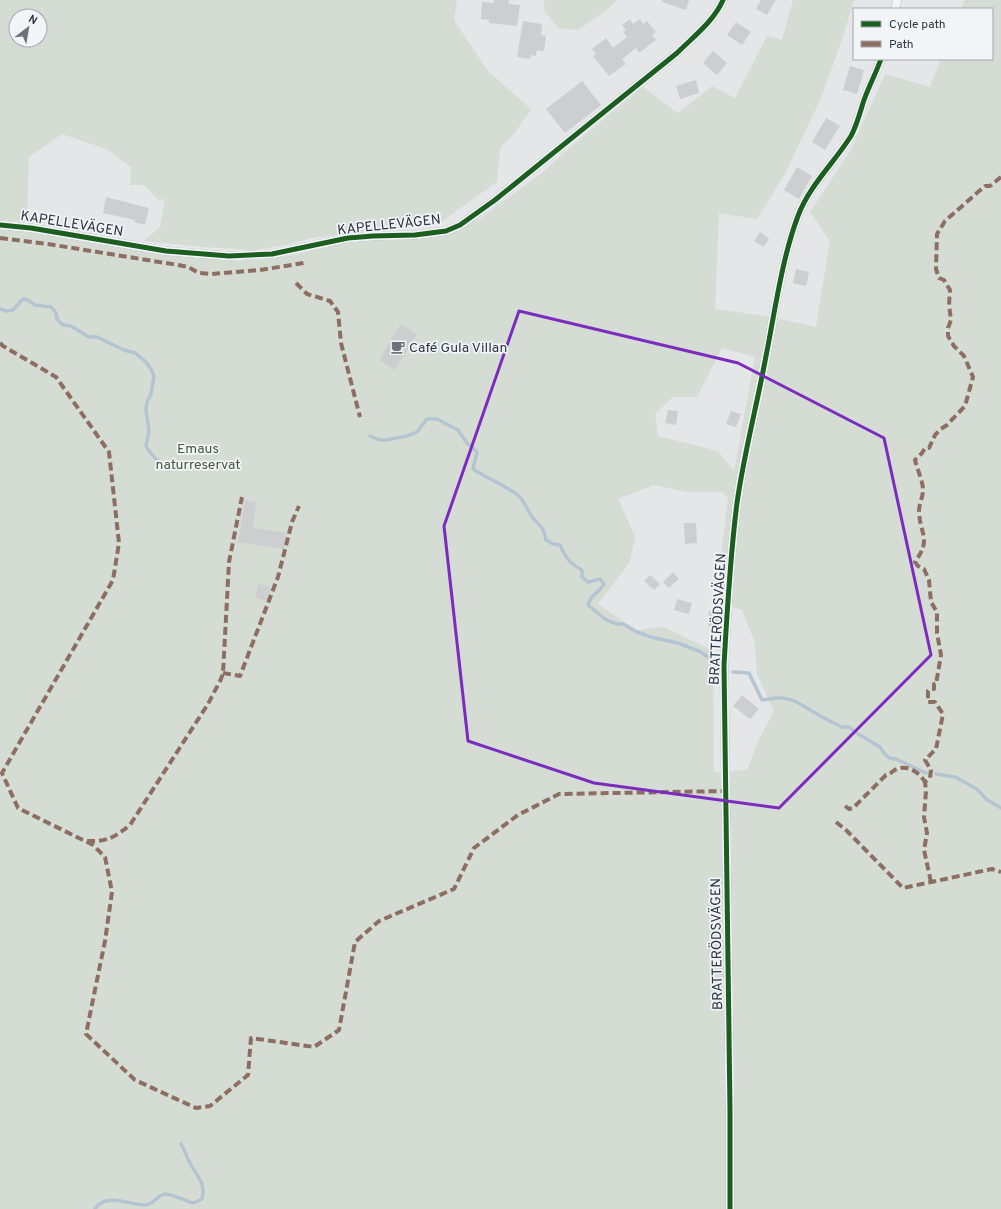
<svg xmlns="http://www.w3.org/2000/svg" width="1001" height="1209" font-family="Overpass,sans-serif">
<rect width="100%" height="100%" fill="#e4e6e8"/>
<g fill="#d5dcd4" fill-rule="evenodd">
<path d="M 0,0 L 457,0 L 454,20 L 488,71 L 531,109 L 514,134 L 500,148 L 497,182 L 438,224 L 312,238 L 286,245 L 254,250 L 202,247 L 144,241 L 160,227 L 165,199 L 158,200 L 144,185 L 130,185 L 131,167 L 106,149 L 62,134 L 29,157 L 27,222 L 0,220 ZM 16,16 L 40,16 L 40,40 L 16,40 Z"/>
<path d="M 544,0 L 617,0 L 607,10 L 578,30 L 559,28 L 545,12 Z"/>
<path d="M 793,0 L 854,0 L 841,43 L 821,98 L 785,174 L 757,219 L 719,213 L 715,309 L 765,316 L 816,327 L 830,241 L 810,212 L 851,150 L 885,74 L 930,87 L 941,59 L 992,59 L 992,9 L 961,9 L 965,0 L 1001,0 L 1001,1209 L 0,1209 L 0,230 L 36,232 L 128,247 L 160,254 L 237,261 L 266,259 L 295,255 L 356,240 L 431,235 L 476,218 L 479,219 L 542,173 L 568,149 L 643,87 L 678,113 L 712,86 L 735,98 L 767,36 L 782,40 ZM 722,348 L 755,357 L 734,471 L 718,451 L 658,436 L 655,414 L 673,397 L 697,397 ZM 654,485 L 688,492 L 722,492 L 728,498 L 719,573 L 717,602 L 742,610 L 755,643 L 757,674 L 774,711 L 758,741 L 747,770 L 714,772 L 713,651 L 664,627 L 636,630 L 598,604 L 630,562 L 635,536 L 618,499 Z"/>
</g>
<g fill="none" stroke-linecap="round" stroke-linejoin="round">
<g stroke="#b4c5d1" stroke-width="3.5">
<path d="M 0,309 L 6,311 L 13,310 L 23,299 L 28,300 L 35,305 L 51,307 L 56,313 L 57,319 L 63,325 L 71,326 L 89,337 L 97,337 L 124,350 L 135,353 L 146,362 L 151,369 L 154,376 L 151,394 L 147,402 L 146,411 L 149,430 L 146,446 L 152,455 L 168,470"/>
<path d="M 370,436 L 380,440 L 386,440 L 407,436 L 417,432 L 427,419 L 437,419 L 458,430 L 467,443 L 477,452 L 473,469 C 488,479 505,485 519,496 C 524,501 528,511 532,517 C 540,526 544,527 546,540 L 553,544 L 560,545 C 566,558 569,563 582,570 L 582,577 L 588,582 L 600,579 L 604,584 C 599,594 591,593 588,605 L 605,619 L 616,624 L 623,624 L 637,632 L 651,637 L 678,643 L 701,652 L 716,663 L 718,671"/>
<path d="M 733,672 L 749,673 L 762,700 L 777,698 L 783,698 L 792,700 L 802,705 L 822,717 L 842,727 L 849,727 L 855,732 L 880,747 L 884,753 L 889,758 L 896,759 L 926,773"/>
<path d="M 936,774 L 955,777 L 977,789 L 986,799 L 1001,808"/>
<path d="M 95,1209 C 105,1192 131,1205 145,1205 C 154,1205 157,1194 166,1194 C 170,1194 187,1201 193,1203 L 202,1199 C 206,1183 198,1178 191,1165 C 187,1158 185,1151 181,1144"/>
</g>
</g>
<g fill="#ccced0">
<path d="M 494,0 L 509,0 L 508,4 L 520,5 L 517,26 L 489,23 L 489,20 L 481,19 L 482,2 L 494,3 Z"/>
<path d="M 662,0 L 689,0 L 686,10 L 662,2 Z"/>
<path d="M 761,0 L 776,0 L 767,15 L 756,9 Z"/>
<path d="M 630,19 L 633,24 L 640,19 L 643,24 L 647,21 L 656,32 L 652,35 L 656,40 L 639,53 L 636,48 L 622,59 L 626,64 L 609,76 L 593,56 L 596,54 L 592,49 L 606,38 L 613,48 L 627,37 L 623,32 L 626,30 L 622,25 Z"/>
<path d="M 523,21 L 542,24 L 541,35 L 546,36 L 544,51 L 537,50 L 536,56 L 531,55 L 530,59 L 517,57 Z"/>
<path d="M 736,22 L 751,32 L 742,45 L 727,35 Z"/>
<path d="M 713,51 L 727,63 L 717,75 L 703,63 Z"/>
<path d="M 850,66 L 864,70 L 857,94 L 843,90 Z"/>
<path d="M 696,80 L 699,93 L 680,99 L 676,86 Z"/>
<path d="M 582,81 L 601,105 L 565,133 L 546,109 Z"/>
<path d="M 826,118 L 840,126 L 825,150 L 812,142 Z"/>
<path d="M 797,167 L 812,176 L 799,199 L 784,190 Z"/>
<path d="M 106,197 L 149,208 L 145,225 L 134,222 L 135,220 L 103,213 Z"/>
<path d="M 760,232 L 769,239 L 764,247 L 754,241 Z"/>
<path d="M 796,269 L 809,272 L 806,286 L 793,283 Z"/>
<path d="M 401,324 L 417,334 L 395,370 L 379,360 Z"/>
<path d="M 668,410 L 678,411 L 676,425 L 665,423 Z"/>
<path d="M 731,411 L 741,414 L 736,427 L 726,424 Z"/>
<path d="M 245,500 L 256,502 L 253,528 L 286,533 L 284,549 L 238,542 Z"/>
<path d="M 684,523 L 696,523 L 697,543 L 685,544 Z"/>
<path d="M 673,572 L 679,579 L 669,588 L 663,582 Z"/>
<path d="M 650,575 L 660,584 L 654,590 L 644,581 Z"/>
<path d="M 258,584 L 271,587 L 268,601 L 255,598 Z"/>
<path d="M 677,599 L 692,603 L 689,614 L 674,610 Z"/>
<path d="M 709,611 L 720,612 L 719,626 L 708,626 Z"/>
<path d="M 742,695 L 759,709 L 750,719 L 733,706 Z"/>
</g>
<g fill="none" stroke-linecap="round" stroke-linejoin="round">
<defs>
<g id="street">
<path d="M 895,9 L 897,0"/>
<path d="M 0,225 L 31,228 L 166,251 L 229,256 L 272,254 L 348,238 L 373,236 L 415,235 L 446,231 L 460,225 L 495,200 L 677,53 C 693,37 714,21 723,0"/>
<path d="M 730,1209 L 730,1110 L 724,665 C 727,611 730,557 737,503 C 744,453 757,405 766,356 C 775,311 782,258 798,216 C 809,186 834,163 851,136 C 857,125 860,112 864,100 C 869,86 876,73 881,59"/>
</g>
</defs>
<use href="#street" stroke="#c2c4c6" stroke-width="9"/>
<use href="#street" stroke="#f3f4f5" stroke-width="8"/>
<g stroke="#8d6e63" stroke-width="4" stroke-dasharray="8 4" stroke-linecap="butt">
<path d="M 0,238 L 48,244 L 178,265 L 188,267 L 199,273 L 211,274 L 260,270 L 304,263"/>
<path d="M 296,283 L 307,294 L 330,301 L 338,312 L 341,343 L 360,417"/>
<path d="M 0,343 L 3,346 L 56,377 L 109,452 L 119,543 L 113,580 L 2,773 L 18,808 L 93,845 L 105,857 L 112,892 L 105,941 L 86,1034 L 135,1080 L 196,1108 L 210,1106 L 248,1075 L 251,1038 L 314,1047 L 339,1030 L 355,942 L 379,921 L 454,889 L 474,848 L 518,815 L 559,794 L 726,791"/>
<path d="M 223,673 L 240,676 L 278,577 L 292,522 L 299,506"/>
<path d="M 845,806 L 849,809 L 853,808 L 886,775 C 891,774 892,771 897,769 C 908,765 919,772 925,782"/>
<path d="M 836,822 L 846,830 L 903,888 L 992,869 L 1001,872"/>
<path d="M 87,841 C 107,842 115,837 130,825 L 208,704 L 221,679 L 223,673 L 229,562 L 242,497"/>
<path d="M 931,882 L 924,850 L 927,833 L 924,817 L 926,791 L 925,782 L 930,778 L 931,770 L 925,760 L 936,749 L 943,714 L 935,702 L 928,702 L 928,691 L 931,689 L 934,689 L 934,684 L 936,684 L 941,655 L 937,633 L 937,612 L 931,602 L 929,580 L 924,569 L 918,566 L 915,562 C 932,538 920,536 919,511 C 919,504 923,497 923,490 C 923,481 917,469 915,460 L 922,453 L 925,448 L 929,448 L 935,435 L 941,429 L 947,425 L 965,406 L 973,377 L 964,356 L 954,346 L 948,336 L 948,328 L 951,320 L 949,305 L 950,290 L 944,280 L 939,278 L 936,269 L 937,234 L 945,221 L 985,186 L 990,186 L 1001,177"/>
</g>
<defs>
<g id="cycleway">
<path d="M 0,225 L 31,228 L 166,251 L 229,256 L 272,254 L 348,238 L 373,236 L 415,235 L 446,231 L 460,225 L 495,200 L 677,53 C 693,37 714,21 723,0"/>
<path d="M 730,1209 L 730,1110 L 724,665 C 727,611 730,557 737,503 C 744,453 757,405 766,356 C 775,311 782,258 798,216 C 809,186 834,163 851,136 C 857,125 860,112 864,100 C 869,86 876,73 881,59"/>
</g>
</defs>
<use href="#cycleway" stroke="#f2f4f7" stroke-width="8"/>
<use href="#cycleway" stroke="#1b5e20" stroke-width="5"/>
</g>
<path fill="none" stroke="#7b2cbf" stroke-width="3" stroke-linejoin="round" d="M 519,311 L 738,363 L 884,438 L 931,655 L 779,808 L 594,783 L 468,741 L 444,526 Z"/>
<defs>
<symbol id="cafe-bare" viewBox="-9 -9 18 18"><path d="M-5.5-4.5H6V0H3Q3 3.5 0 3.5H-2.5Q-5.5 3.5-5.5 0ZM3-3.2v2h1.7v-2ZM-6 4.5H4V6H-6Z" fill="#6c737b" stroke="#f2f4f7" stroke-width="2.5" paint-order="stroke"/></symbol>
</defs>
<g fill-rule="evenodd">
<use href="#cafe-bare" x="388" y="337" width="20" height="20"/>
</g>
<g text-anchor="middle" stroke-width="3.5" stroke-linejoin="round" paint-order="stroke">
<g font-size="14" fill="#2b3541" stroke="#f2f4f7">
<text transform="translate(72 223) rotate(9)" y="5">KAPELLEVÄGEN</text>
<text transform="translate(389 224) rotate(-6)" y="5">KAPELLEVÄGEN</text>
<text transform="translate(717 619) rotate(-87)" y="5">BRATTERÖDSVÄGEN</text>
<text transform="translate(716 944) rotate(-91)" y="5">BRATTERÖDSVÄGEN</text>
</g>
<g font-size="14" fill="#2b3541" stroke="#f2f4f7" text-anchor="start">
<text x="409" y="352">Café Gula Villan</text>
</g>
<g font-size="14" fill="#435c39" stroke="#f2f4f7">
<text x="198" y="453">Emaus<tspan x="198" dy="16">naturreservat</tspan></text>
</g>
</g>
<rect x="853" y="8" width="140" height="52" fill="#f2f4f7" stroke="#a2a8ae"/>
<rect x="861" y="21" width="20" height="6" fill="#1b5e20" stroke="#a2a8ae"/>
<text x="889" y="28" font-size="12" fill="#2b3541">Cycle path</text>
<rect x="861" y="41" width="20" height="6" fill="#8d6e63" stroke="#a2a8ae"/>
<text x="889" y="48" font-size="12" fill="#2b3541">Path</text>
<g transform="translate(28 28) rotate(31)"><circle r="19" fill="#f2f4f7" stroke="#a2a8ae"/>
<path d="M0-3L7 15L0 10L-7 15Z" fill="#6c737b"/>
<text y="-6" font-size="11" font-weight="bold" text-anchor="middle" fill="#2b3541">N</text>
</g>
</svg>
